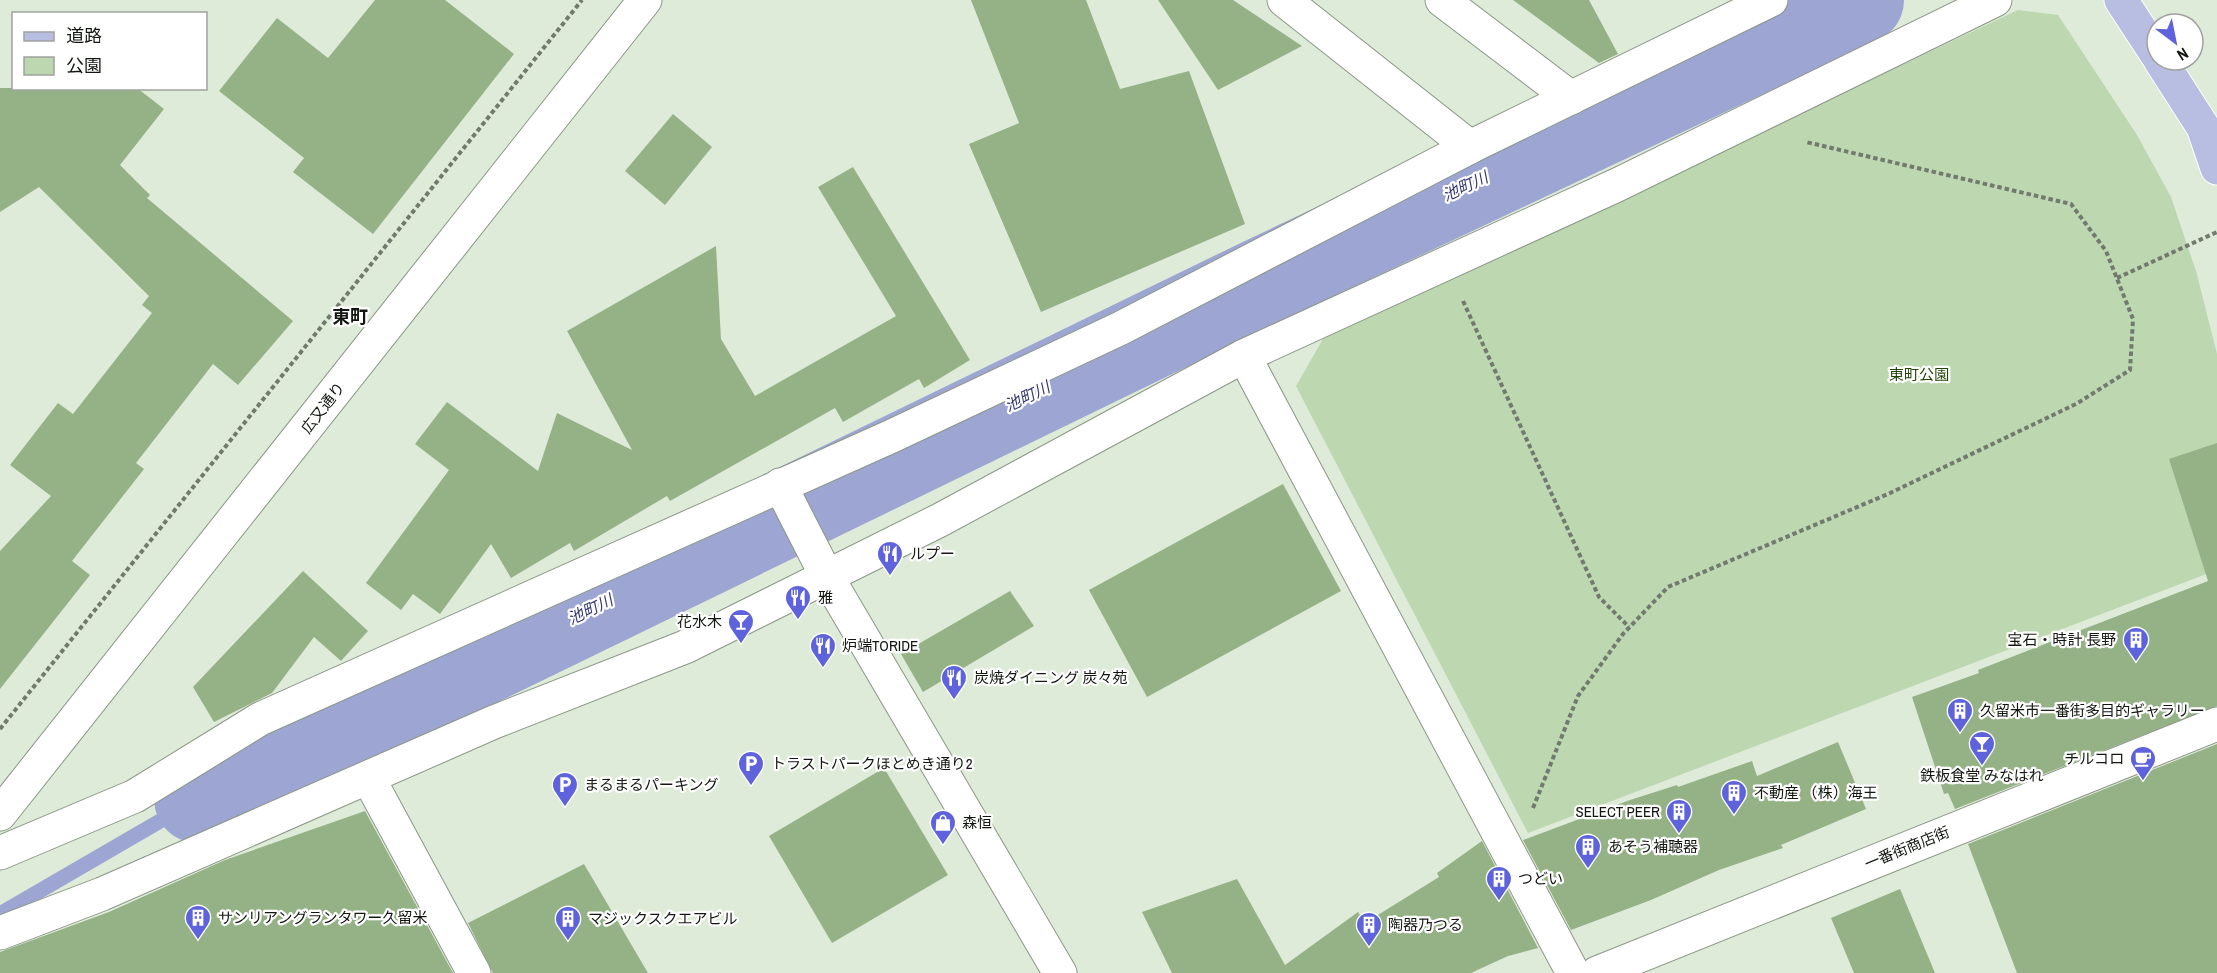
<svg xmlns="http://www.w3.org/2000/svg" width="2217" height="973" font-family="'Archivo Narrow','Noto Sans JP',sans-serif">
<rect width="100%" height="100%" fill="#deebd8"/>
<path fill="#bdd7b1" d="M 2018,10 L 2058,15 L 2137,135 L 2171,197 L 2196,271 L 2217,354 L 2217,570 L 1528,833 L 1296,386 L 1323,339 Z"/>
<g fill="none" stroke-linecap="round" stroke-linejoin="round">
<path stroke="#9da5d3" stroke-width="15" d="M 0,914 L 198,799"/>
<path stroke="#9da5d3" stroke-width="88" d="M 198,799 L 1263,281 L 1860,0"/>
</g>
<g fill="#95b287">
<path d="M 375,0 L 445,0 L 514,54 L 373,234 L 293,172 L 304,158 L 219,91 L 277,18 L 328,58 Z"/>
<path d="M 971,0 L 1086,0 L 1120,89 L 1189,71 L 1245,224 L 1041,312 L 969,144 L 1019,123 Z"/>
<path d="M 1158,0 L 1233,0 L 1302,46 L 1218,90 Z"/>
<path d="M 1513,0 L 1589,0 L 1618,54 L 1599,63 Z"/>
<path d="M 0,88 L 137,88 L 164,109 L 120,165 L 150,195 L 147,198 L 293,321 L 238,385 L 213,364 L 136,463 L 144,469 L 72,561 L 90,575 L 0,689 L 0,551 L 51,496 L 10,465 L 58,403 L 73,414 L 152,313 L 142,305 L 149,296 L 39,187 L 0,212 Z"/>
<path d="M 673,114 L 712,147 L 665,205 L 625,171 Z"/>
<path d="M 853,167 L 970,360 L 924,388 L 919,379 L 843,422 L 835,408 L 670,501 L 667,496 L 574,551 L 570,543 L 511,578 L 491,544 L 440,614 L 413,594 L 401,610 L 366,583 L 449,470 L 415,444 L 447,402 L 538,471 L 557,413 L 632,450 L 567,331 L 716,246 L 721,339 L 755,396 L 896,316 L 818,187 Z"/>
<path d="M 2217,443 L 2217,706 L 1955,809 L 1948,793 L 1944,794 L 1912,697 L 1979,673 L 1978,670 L 2208,581 L 2169,459 Z"/>
<path d="M 1283,484 L 1341,591 L 1147,697 L 1089,590 Z"/>
<path d="M 303,571 L 368,631 L 341,661 L 314,637 L 272,693 L 214,722 L 193,687 Z"/>
<path d="M 1010,591 L 1034,626 L 923,692 L 901,654 Z"/>
<path d="M 1838,742 L 1866,809 L 1781,845 L 1783,848 L 1719,870 L 1651,900 L 1571,930 L 1523,840 L 1630,800 L 1677,785 L 1678,787 L 1752,761 L 1757,776 Z"/>
<path d="M 2217,744 L 2217,973 L 2017,973 L 1968,844 Z"/>
<path d="M 884,768 L 948,875 L 832,943 L 769,836 Z"/>
<path d="M 365,811 L 453,973 L 0,973 L 0,952 L 109,912 L 225,860 Z"/>
<path d="M 1482,841 L 1538,948 L 1508,956 L 1471,973 L 1172,973 L 1142,912 L 1237,879 L 1285,965 L 1358,912 L 1365,923 L 1439,877 L 1437,873 Z"/>
<path d="M 584,864 L 648,973 L 493,973 L 468,923 Z"/>
<path d="M 1900,889 L 1935,973 L 1854,973 L 1831,918 Z"/>
</g>
<g fill="none" stroke-linecap="round" stroke-linejoin="round">
<defs>
<g id="minor">
<path d="M 1284,0 L 1470,147"/>
<path d="M 1442,0 L 1571,98"/>
<path d="M 1244,356 L 1573,973"/>
<path d="M 780,485 L 826,575 L 1060,973"/>
<path d="M 369,779 L 474,973"/>
<path d="M 0,814 L 645,0"/>
<path d="M 0,853 L 135,796 L 260,719 L 892,436 L 1121,328 L 1470,147 L 1771,0"/>
<path d="M 0,933 L 102,894 L 494,722 L 685,647 L 940,520 L 1244,356 L 1617,185 L 1995,0"/>
<path d="M 1597,973 L 2217,724"/>
</g>
<g id="major">
<path d="M 2121,0 L 2157,55"/>
<path d="M 2160,60 L 2203,127 L 2217,168"/>
</g>
</defs>
<use href="#minor" stroke="#8b9786" stroke-width="35"/>
<use href="#major" stroke="#fff" stroke-width="35"/>
<g stroke="#727a6e" stroke-width="4" stroke-dasharray="4.5 3" stroke-linecap="butt">
<path d="M 2117,278 L 2217,232"/>
<path d="M 1463,301 L 1599,597 L 1629,627"/>
<path d="M 0,729 L 582,0"/>
<path d="M 1533,808 L 1578,696 L 1623,634 L 1668,587 L 1888,494 L 2076,404 L 2130,370 L 2133,319 L 2106,251 L 2071,204 L 1806,142"/>
</g>
<use href="#minor" stroke="#fff" stroke-width="33"/>
<use href="#major" stroke="#b8bde2" stroke-width="33"/>
</g>
<defs>
<symbol id="restaurant-pin" viewBox="-11 -11 22 30"><path d="M0 17L-7.5 6A9.5 9.5 0 1 1 7.5 6Z" fill="#5f63db" stroke="#fff"/><path d="M-5-6h1v4h1v-4h1v4h1v-4h1v5L-1.5 .5V6h-2V.5L-5-1ZM5-6V6H3V1.5H1.5Q1.5-4 5-6Z" fill="#fff"/></symbol>
<symbol id="bar-pin" viewBox="-11 -11 22 30"><path d="M0 17L-7.5 6A9.5 9.5 0 1 1 7.5 6Z" fill="#5f63db" stroke="#fff"/><path d="M-6-5H6L.8 .8V4.5H3.5V6h-7V4.5H-.8V.8Z" fill="#fff"/></symbol>
<symbol id="building-pin" viewBox="-11 -11 22 30"><path d="M0 17L-7.5 6A9.5 9.5 0 1 1 7.5 6Z" fill="#5f63db" stroke="#fff"/><path d="M-4-6H4V6H1V3H-1V6H-4ZM-2.5-4.3h1.7v1.8h-1.7ZM.8-4.3h1.7v1.8H.8ZM-2.5-1h1.7V.8h-1.7ZM.8-1h1.7V.8H.8Z" fill="#fff"/></symbol>
<symbol id="cafe-pin" viewBox="-11 -11 22 30"><path d="M0 17L-7.5 6A9.5 9.5 0 1 1 7.5 6Z" fill="#5f63db" stroke="#fff"/><path d="M-5.5-4.5H6V0H3Q3 3.5 0 3.5H-2.5Q-5.5 3.5-5.5 0ZM3-3.2v2h1.7v-2ZM-6 4.5H4V6H-6Z" fill="#fff"/></symbol>
<symbol id="parking-pin" viewBox="-11 -11 22 30"><path d="M0 17L-7.5 6A9.5 9.5 0 1 1 7.5 6Z" fill="#5f63db" stroke="#fff"/><path d="M-3.5-5.5H1a3.5 3.5 0 0 1 0 7H-1V5.5H-3.5ZM-1-3.4V-.6H.8a1.4 1.4 0 0 0 0-2.8Z" fill="#fff"/></symbol>
<symbol id="shop-pin" viewBox="-11 -11 22 30"><path d="M0 17L-7.5 6A9.5 9.5 0 1 1 7.5 6Z" fill="#5f63db" stroke="#fff"/><path d="M-5-2.5h2.3a2.7 3.5 0 0 1 5.4 0H5L5.5 6h-11ZM-1.5-2.5h3a1.5 2.3 0 0 0-3 0Z" fill="#fff"/></symbol>
</defs>
<g fill-rule="evenodd">
<use href="#restaurant-pin" x="875" y="539" width="30" height="40"/>
<use href="#restaurant-pin" x="783" y="583" width="30" height="40"/>
<use href="#bar-pin" x="726" y="607" width="30" height="40"/>
<use href="#building-pin" x="2121" y="625" width="30" height="40"/>
<use href="#restaurant-pin" x="808" y="631" width="30" height="40"/>
<use href="#restaurant-pin" x="939" y="663" width="30" height="40"/>
<use href="#building-pin" x="1945" y="696" width="30" height="40"/>
<use href="#bar-pin" x="1967" y="729" width="30" height="40"/>
<use href="#cafe-pin" x="2128" y="744" width="30" height="40"/>
<use href="#parking-pin" x="736" y="749" width="30" height="40"/>
<use href="#parking-pin" x="550" y="770" width="30" height="40"/>
<use href="#building-pin" x="1719" y="778" width="30" height="40"/>
<use href="#building-pin" x="1664" y="797" width="30" height="40"/>
<use href="#shop-pin" x="928" y="808" width="30" height="40"/>
<use href="#building-pin" x="1573" y="832" width="30" height="40"/>
<use href="#building-pin" x="1484" y="864" width="30" height="40"/>
<use href="#building-pin" x="183" y="903" width="30" height="40"/>
<use href="#building-pin" x="553" y="904" width="30" height="40"/>
<use href="#building-pin" x="1354" y="910" width="30" height="40"/>
</g>
<g text-anchor="middle" stroke-width="4.5" stroke-linejoin="round" paint-order="stroke">
<g font-size="15" fill="#214505" stroke="#fff">
<text x="1919" y="380">東町公園</text>
</g>
<g font-size="15" fill="#121710" stroke="#fff">
<text transform="translate(323 408) rotate(-52)" y="5">広又通り</text>
<text transform="translate(1907 848) rotate(-22)" y="5">一番街商店街</text>
</g>
<g font-size="15" fill="#121710" stroke="#fff" text-anchor="start">
<text x="910" y="559">ルプー</text>
<text x="818" y="603">雅</text>
<text x="722" y="627" text-anchor="end">花水木</text>
<text x="2116" y="645" text-anchor="end">宝石・時計 長野</text>
<text x="842" y="651">炉端TORIDE</text>
<text x="974" y="683">炭焼ダイニング 炭々苑</text>
<text x="1980" y="716">久留米市一番街多目的ギャラリー</text>
<text x="2124" y="764" text-anchor="end">チルコロ</text>
<text x="771" y="769">トラストパークほとめき通り2</text>
<text x="1982" y="781" text-anchor="middle">鉄板食堂 みなはれ</text>
<text x="584" y="790">まるまるパーキング</text>
<text x="1754" y="798">不動産 （株）海王</text>
<text x="1660" y="817" text-anchor="end">SELECT PEER</text>
<text x="962" y="828">森恒</text>
<text x="1608" y="852">あそう補聴器</text>
<text x="1518" y="884">つどい</text>
<text x="218" y="923">サンリアングランタワー久留米</text>
<text x="588" y="924">マジックスクエアビル</text>
<text x="1388" y="930">陶器乃つる</text>
</g>
<g font-size="16" font-style="italic" fill="#363a74" stroke="#fff">
<text transform="translate(1465 186) rotate(-25)" y="6">池町川</text>
<text transform="translate(1027 396) rotate(-26)" y="6">池町川</text>
<text transform="translate(590 609) rotate(-26)" y="6">池町川</text>
</g>
<g font-size="18" font-weight="bold" fill="#121710" stroke="#fff">
<text x="350" y="323">東町</text>
</g>
</g>
<rect x="12" y="12" width="195" height="78" fill="#ffffff" stroke="#a0a29f" stroke-width="1.5"/>
<rect x="24" y="32" width="30" height="9" fill="#b8bde2" stroke="#a0a29f" stroke-width="1.5"/>
<text x="66" y="42" font-size="18" fill="#121710">道路</text>
<rect x="24" y="57" width="30" height="18" fill="#bdd7b1" stroke="#a0a29f" stroke-width="1.5"/>
<text x="66" y="72" font-size="18" fill="#121710">公園</text>
<g transform="translate(2175 42) rotate(148)"><circle r="28" fill="#ffffff" stroke="#a0a29f" stroke-width="1.5"/>
<path d="M0-4.5L10 22L0 15L-10 22Z" fill="#5f63db"/>
<text y="-9" font-size="16" font-weight="bold" text-anchor="middle" fill="#121710">N</text>
</g>
</svg>
